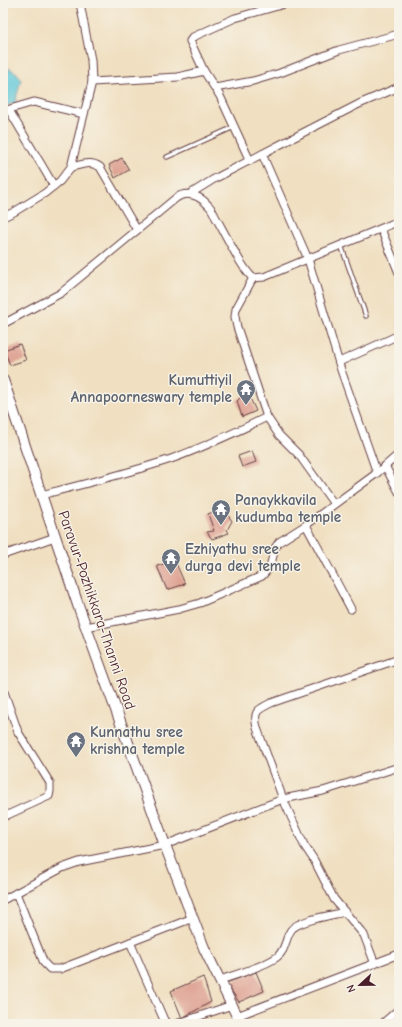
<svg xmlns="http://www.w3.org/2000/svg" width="402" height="1027" font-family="'Comic Neue',sans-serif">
<rect width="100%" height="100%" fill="#f7f3e8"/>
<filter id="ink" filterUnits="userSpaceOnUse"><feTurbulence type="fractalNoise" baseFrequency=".025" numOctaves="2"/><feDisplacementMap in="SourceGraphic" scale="8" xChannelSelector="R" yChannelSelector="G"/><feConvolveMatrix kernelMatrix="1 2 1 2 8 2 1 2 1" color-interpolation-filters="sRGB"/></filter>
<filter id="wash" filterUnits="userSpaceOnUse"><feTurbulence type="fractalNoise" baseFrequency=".012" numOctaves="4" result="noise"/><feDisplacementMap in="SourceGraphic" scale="16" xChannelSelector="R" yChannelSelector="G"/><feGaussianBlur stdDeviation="0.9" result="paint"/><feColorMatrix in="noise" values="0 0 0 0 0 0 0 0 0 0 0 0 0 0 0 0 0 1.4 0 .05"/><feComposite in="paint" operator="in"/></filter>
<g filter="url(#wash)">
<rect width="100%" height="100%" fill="#f0dfc0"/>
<path fill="#5dc8d7" stroke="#547481" d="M 6,67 L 17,73 L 21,79 L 15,103 L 3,106 L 3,68 Z"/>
<g id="blocks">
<g fill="#dea293">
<path d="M 122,158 L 129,170 L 115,178 L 109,165 Z"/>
<path d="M 20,344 L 26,360 L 10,365 L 4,350 Z"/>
<path d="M 248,394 L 256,411 L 242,417 L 237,401 L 241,397 Z"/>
<path d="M 252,451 L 256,462 L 242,467 L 238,456 Z"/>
<path d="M 223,508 L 232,521 L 227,530 L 229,533 L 212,539 L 207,532 L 214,531 L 208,514 Z"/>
<path d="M 175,561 L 185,584 L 167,590 L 157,566 Z"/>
<path d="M 256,972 L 264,991 L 239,1002 L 226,983 Z"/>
<path d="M 203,977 L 211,1002 L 182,1018 L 171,991 Z"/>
</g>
</g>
</g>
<g filter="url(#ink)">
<use href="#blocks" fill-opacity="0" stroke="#633c41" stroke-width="1"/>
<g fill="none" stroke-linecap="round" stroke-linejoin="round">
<defs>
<g id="lane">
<path d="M 167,157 L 234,127"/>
<path d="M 341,245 L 366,316"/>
</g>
<g id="street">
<path d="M 92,82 L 178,77 L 204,71"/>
<path d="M 215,88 L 253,81 L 280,73 L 339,50 L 399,34"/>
<path d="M 9,110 L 54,186"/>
<path d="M 3,111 L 34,102 L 84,114"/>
<path d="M 262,154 L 308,259 L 341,370 L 377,473"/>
<path d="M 250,161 L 220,96 L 204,71 L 190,41 L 193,37 L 235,18 L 288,3"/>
<path d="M 71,167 C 81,165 91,160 100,167 L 137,230"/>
<path d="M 190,194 L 214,179 L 283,143 L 359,104 L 399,87"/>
<path d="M 3,217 L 14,212 L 45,193 L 60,181 L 71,167 L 92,82 L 91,60 L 80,3"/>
<path d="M 381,229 L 399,273"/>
<path d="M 253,278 L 236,309 L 235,317 L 237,327 L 267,417 L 279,435 L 299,455 L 334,504"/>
<path d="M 3,324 L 61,293 L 176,198 C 187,190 200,196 208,205 C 212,208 214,214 216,218 C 225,233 241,268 253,278 L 264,277 L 399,221"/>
<path d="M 339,362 L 399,335"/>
<path d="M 385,466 L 399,492"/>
<path d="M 41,495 C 85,484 129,473 171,459 C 204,447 236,432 267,417"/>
<path d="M 306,525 L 351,609"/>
<path d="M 3,545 L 6,554"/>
<path d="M 3,555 L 55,537"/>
<path d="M 86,627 L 179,609 L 200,603 L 262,576 L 270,567 L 275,548 L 279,542 L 306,525 L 377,473 L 399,454"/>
<path d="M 3,689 L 18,732 L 50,783 L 50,791 L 49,796 L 3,817"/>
<path d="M 16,893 L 44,963 L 50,969 L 60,969 L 193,918"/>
<path d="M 3,900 L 62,868 L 79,862 L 165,845 L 283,799 L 323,791 L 399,767"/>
<path d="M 130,942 L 164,1020 L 168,1024"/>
<path d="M 375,964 L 364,935 L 334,899 L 314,860 L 304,845 L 283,799 L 257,728 C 253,711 257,710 271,703 L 399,659"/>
<path d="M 220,980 C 235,975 265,966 277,957 C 286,950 285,939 291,930 C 298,920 333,915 345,912"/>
<path d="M 237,1016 L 399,954"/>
<path d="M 176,1024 L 232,1005"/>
<path d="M 382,1024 L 399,1009"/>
</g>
<path id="secondary" d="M 3,380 L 78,605 L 165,845 L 204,948 L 241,1024"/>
</defs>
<use href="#lane" stroke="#633c41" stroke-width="5.5"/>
<use href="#street" stroke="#633c41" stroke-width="9"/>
<use href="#secondary" stroke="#633c41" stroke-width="12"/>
<use href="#lane" stroke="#fff" stroke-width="3.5"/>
<use href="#street" stroke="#fff" stroke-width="7"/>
<use href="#secondary" stroke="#fff" stroke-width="10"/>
</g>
</g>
<defs>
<symbol id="temple-pin" viewBox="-11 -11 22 30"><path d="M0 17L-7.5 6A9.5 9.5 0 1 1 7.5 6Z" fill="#6b7280" stroke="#f7f3e8"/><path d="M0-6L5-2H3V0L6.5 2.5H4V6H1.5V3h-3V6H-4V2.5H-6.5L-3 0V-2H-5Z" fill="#fff"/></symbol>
</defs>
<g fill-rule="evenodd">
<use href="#temple-pin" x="235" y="378" width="22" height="30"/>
<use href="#temple-pin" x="210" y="498" width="22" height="30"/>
<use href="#temple-pin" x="160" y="547" width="22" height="30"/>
<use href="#temple-pin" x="65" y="730" width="22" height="30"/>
</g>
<g text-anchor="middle" stroke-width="3" stroke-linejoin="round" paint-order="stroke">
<g font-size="15" font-weight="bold" fill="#5b616d" stroke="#f7f3e8" text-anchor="start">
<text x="232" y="385" text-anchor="end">Kumuttiyil<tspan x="232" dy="17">Annapoorneswary temple</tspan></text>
<text x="235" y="505">Panaykkavila<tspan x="235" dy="17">kudumba temple</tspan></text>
<text x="185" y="554">Ezhiyathu sree<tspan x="185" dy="17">durga devi temple</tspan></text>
<text x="90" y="737">Kunnathu sree<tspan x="90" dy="17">krishna temple</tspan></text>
</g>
<g font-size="15" fill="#4a1f2b" stroke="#f7f3e8">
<text transform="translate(97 610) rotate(71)" y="5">Paravur-Pozhikkara-Thanni Road</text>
</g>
</g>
<rect width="402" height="1027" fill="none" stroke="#f7f3e8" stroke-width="16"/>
<g transform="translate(360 985) rotate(248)" stroke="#f7f3e8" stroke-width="3" paint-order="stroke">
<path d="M0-3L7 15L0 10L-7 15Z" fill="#4a1f2b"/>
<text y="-6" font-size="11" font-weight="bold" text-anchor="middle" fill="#4a1f2b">N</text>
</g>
</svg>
